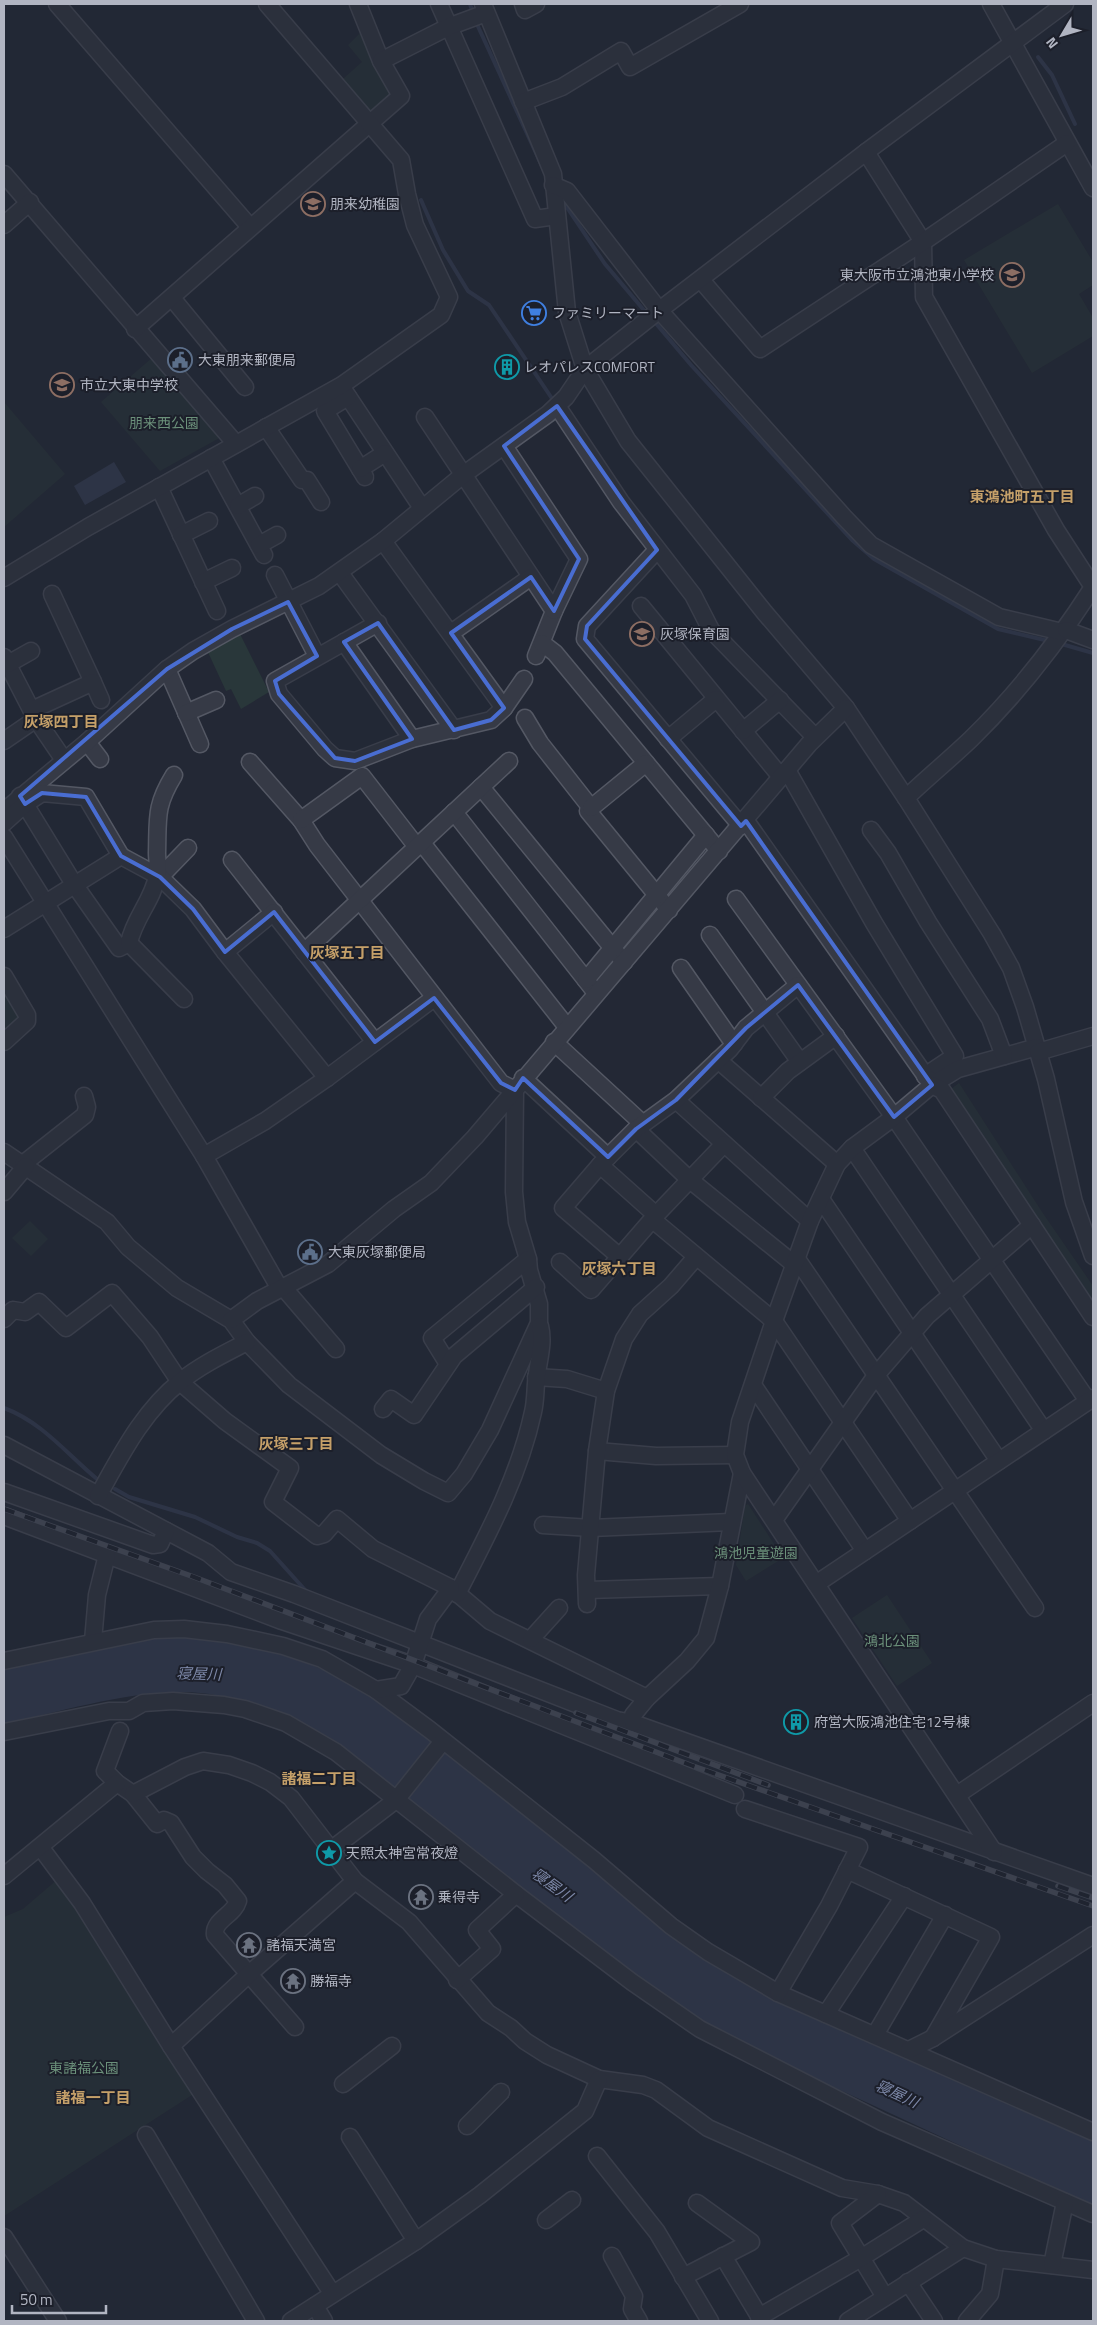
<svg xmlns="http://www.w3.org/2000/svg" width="1097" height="2325" font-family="'Titillium Web','Noto Sans JP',sans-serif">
<rect width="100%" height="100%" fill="#232835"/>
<g fill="#29373a">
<path d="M 360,33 L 374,66 L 391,95 L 372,113 L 343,79 L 362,62 L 348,45 Z"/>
<path d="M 1058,204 L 1093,262 L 1093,285 L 1079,294 L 1093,318 L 1093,336 L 1032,373 L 964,260 Z"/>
<path d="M 152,358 L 221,437 L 160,471 L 101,402 Z"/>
<path d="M 4,402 L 65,474 L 4,527 Z"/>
<path d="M 238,630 L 269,692 L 241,709 L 231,689 L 226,691 L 206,648 Z"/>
<path d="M 4,983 L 24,1014 L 4,1038 Z"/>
<path d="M 959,1083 L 1042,1212 L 1093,1286 L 1093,1309 L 947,1092 Z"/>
<path d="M 30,1221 L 48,1239 L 31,1256 L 12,1238 Z"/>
<path d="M 748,1504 L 783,1558 L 746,1581 L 736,1565 L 745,1506 Z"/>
<path d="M 887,1595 L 932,1663 L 897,1686 L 852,1618 Z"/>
<path d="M 58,1879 L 195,2093 L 4,2216 L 4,1917 L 23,1909 Z"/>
</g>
<g fill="#3a435c">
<path d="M 114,462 L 126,482 L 85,505 L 74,486 Z"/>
<path d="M 190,1636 C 259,1647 310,1657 371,1695 L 717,1961 L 1093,2140 L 1093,2207 L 734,2041 L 695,2018 L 650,1986 L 527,1893 L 332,1739 C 290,1715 227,1690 177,1692 C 121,1693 59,1712 4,1724 L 4,1668 L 159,1638 Z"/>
</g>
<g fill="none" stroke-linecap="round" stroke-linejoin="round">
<g stroke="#3a435c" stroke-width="4">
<path d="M 470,4 L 473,13"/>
<path d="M 476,22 L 541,164"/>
<path d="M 1038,57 L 1052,75 L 1075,124"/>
<path d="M 421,200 L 443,250 L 468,291 L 489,305 L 553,400"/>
<path d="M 564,203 L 605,264 L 648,315"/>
<path d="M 653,320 L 691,365 L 852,540 L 874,559 L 998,629 L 1049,641"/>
<path d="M 1058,643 L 1093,653"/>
<path d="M 4,1408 C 42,1422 67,1454 97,1479"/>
<path d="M 115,1489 L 129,1497 L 195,1517 L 237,1537 L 257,1543 L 270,1551 L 306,1591"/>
</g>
<defs>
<g id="minor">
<path d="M 57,4 L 250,227"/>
<path d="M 358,4 L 381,61"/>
<path d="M 439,4 L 535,219 L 556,216"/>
<path d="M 483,4 L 553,174 L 567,312 L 585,369 L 628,441 L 765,613 L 846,708 L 906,798 L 992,934 L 1011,968 L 1025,1007 L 1046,1079 L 1074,1202 L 1093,1256"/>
<path d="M 523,4 L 525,10 L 536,4"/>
<path d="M 991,4 L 1093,188"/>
<path d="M 523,102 L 562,87 L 621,51 L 630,67 L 740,4"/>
<path d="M 866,152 L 923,242 L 924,297 L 1056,530 L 1093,587 C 1059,640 1016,695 971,739 C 950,759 927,778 906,798"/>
<path d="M 4,174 L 236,444"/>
<path d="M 553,185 L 567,191 L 659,310 L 844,517 L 871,545 L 999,617 L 1062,632"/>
<path d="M 4,225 L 30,202"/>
<path d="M 701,280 L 760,349 L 923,242 L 1067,143"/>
<path d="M 172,298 L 245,387"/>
<path d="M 135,329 L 401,96 L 381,61 L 448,27 L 486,13"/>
<path d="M 341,386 L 422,508"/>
<path d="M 348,397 L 325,411 L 365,477"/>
<path d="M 557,406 L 621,502 L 693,595 L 711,630 L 815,737"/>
<path d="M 425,417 L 554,611 L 536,656"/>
<path d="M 266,427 L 302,480 L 307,480 L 321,502"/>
<path d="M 504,446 L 579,559 L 554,611"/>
<path d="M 211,458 L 264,555"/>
<path d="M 360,469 L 385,453"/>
<path d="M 159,487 L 217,611"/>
<path d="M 238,506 L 255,496"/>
<path d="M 181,535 L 209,521"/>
<path d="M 383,541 L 504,708"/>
<path d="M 259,545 L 277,535"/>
<path d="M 657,550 L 587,626 L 585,639 L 741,826"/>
<path d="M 340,573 L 454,730"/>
<path d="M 275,575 L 317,656"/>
<path d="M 4,578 L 88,527 L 342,385 L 441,315 L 449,297 L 415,225 L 407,194 L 401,160 L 267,4"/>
<path d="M 203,582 L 232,568"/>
<path d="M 52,594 L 93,682"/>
<path d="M 641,606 L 781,777"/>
<path d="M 378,623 L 275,681 L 279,694 L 325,749 L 335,758 L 355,761 L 412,739 L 491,720 L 504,708 L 524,679"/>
<path d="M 1066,630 L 1093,640"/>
<path d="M 451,633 L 531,577"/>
<path d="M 344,642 L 412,739"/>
<path d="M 542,643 L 555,653 L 719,851"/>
<path d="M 4,657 L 36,719 L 64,760"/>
<path d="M 8,664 L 31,651"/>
<path d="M 167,669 L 200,744"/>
<path d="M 32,710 L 93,682 L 101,700"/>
<path d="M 186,713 L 216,700"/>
<path d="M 525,718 L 540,743 L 591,808 L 588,811 L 669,910"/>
<path d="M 743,731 L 780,700"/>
<path d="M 668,739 L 716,699"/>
<path d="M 4,741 L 36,719"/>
<path d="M 87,742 L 100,759"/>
<path d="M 250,762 L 301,820 L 317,845 L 501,1083 L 515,1090"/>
<path d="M 787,770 L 874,923 L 955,1056 L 925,1076"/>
<path d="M 481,787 L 624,962"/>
<path d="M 20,796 L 74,884 L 119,948 L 129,943 L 184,999"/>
<path d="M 591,808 L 646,763"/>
<path d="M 4,811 L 87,742 L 167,669 L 193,651 L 232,629 L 319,586 L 383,541 L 463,475 L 548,414 L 566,397 L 585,369 L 657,312 L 866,152 L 1065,4"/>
<path d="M 454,812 L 596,993"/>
<path d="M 301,820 L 362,776 L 417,847"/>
<path d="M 746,821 L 932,1085 L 958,1069 L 1037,1047"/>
<path d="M 4,823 L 25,804 L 42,793 L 86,797 L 121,856"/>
<path d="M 871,830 L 888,853 L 928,922 L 990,1019 L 1004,1056"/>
<path d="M 4,837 L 204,1156 L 280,1289"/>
<path d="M 422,843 L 567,1027"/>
<path d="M 232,860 L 375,1042"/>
<path d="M 160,877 L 188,848"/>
<path d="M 736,899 L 894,1117 L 1088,1401"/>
<path d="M 4,929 L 121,856 L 160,877 L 193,909 L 225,952 L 327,1078"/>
<path d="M 710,935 L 800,1062"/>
<path d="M 129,943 C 134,918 153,900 157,876 C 159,869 157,860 157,853 C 158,817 155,806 174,775"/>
<path d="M 225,952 L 274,912"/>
<path d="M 304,952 L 509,761"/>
<path d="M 681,968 L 734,1044"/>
<path d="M 4,976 L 27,1015 L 27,1021 L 4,1042"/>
<path d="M 586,980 L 706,835"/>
<path d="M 554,1042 L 643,1124"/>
<path d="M 1038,1052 L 1093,1036"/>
<path d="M 718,1060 L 837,1164"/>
<path d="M 523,1078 L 608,1157"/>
<path d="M 761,1098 L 788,1071 L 836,1036"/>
<path d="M 676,1100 L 810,1221"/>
<path d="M 636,1129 L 690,1180 L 795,1265"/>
<path d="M 852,1148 L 1044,1431"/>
<path d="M 4,1152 L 107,1222 L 128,1247 L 177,1288 L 231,1320 L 247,1342 L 289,1385 L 381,1455 L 424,1481 L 448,1493 L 464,1474 L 490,1430 L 539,1323 L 539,1304 L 529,1270 L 528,1259 L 517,1222 L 514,1192 L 515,1090"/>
<path d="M 204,1156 L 265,1121 L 327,1078 L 434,998"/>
<path d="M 23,1164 L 85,1115 L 87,1107 L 84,1096"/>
<path d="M 600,1165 L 563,1208 L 620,1257"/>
<path d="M 4,1192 L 26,1166"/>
<path d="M 821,1199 L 999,1461"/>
<path d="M 656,1215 L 600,1165 L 636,1129 L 676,1100 L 730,1049 L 746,1028 L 798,985"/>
<path d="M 653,1220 L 774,1321 L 910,1521"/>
<path d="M 797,1259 L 1035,1608"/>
<path d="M 560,1262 L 591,1290 L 656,1215 L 724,1144"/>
<path d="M 283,1287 L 336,1349"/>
<path d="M 4,1319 L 13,1310 L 25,1312 L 39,1302 L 66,1328 L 112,1293 L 150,1337 L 180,1382 L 225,1421 L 290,1468 L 273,1502 L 317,1536 L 324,1534 L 337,1519 L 373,1549 L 451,1588 L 490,1621 L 647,1698"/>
<path d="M 231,1320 L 257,1301 L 328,1264 L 394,1209 L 431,1183 L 475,1137 L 809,744 L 846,708"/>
<path d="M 448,1364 L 432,1338 L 528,1259"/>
<path d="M 536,1377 L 567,1379 L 606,1391"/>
<path d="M 753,1385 L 865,1551"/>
<path d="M 383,1409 L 391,1399 L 414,1415 L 454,1356 L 536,1287"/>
<path d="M 4,1445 L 208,1553 L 231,1572 L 294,1594 L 617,1720 L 633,1723 L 1093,1886"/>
<path d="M 597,1451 L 656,1456 L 735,1455"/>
<path d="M 4,1492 L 153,1545 L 160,1544 L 166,1531"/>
<path d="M 98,1496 C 121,1455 143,1411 181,1381 C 201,1365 224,1354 247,1342"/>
<path d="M 4,1516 L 282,1621 L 413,1665 L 735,1795"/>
<path d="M 774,1520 L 877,1374 L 927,1316 L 1032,1225"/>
<path d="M 543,1525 L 591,1528 L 731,1522"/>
<path d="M 816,1584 L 1093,1398"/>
<path d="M 588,1590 L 720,1586"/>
<path d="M 457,1594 C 487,1536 519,1477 533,1412 C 536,1400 535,1387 537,1374 C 539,1358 544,1342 540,1326"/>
<path d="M 587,1604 L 586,1575 L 597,1451 L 606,1391 L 624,1339 L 640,1314 L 671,1286 L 696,1257"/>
<path d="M 531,1639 L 559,1608"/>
<path d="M 93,1641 L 97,1595 L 107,1555"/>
<path d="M 4,1661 L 154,1630 L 184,1629 L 227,1634 L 283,1646 L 322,1659 L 376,1690 L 430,1730 L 594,1860 L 671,1926 L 708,1952 L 778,1993 L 1093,2132"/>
<path d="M 376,1690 L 401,1686 L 413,1665 L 428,1619 L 451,1588"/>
<path d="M 633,1723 L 633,1715 L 647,1698 L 687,1661 L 706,1638 L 720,1586 L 742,1473"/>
<path d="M 120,1731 L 105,1771 L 117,1783 L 133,1794 L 157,1824 L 164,1820 L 171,1823 L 193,1857 L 207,1871 L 225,1885 L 238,1901 C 234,1915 213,1920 215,1935 L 295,2027"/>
<path d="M 4,1732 L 109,1711 L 129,1711 L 143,1703 L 173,1701 L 224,1705 L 245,1709 L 286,1723 L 336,1752 L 516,1894 L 632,1982 L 700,2029 L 882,2122 L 1093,2214"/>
<path d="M 133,1794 L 185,1767 L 203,1761 L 229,1765 L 252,1773 L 270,1782 L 291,1798 L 355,1881 L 409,1922 L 488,2013 L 511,2028 L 525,2041 L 547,2055 L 599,2079 L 643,2085 L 656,2090 L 708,2128 L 842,2188 L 878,2194 L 904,2203 L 963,2248 L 996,2259 L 1093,2270"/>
<path d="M 957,1795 L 1093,1703"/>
<path d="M 745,1809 L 859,1847 L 829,1906 L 778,1993"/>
<path d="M 41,1848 L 82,1903 L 171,2046 L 332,2293"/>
<path d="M 332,1849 L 396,1800 L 443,1741"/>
<path d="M 994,1852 L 742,1473 L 735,1455 L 740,1422 L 774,1321 L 810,1221 L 837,1164 L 852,1148 L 894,1117 L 932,1085 L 942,1090 L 1093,1317"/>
<path d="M 847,1870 L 991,1937 L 933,2038"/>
<path d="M 4,1876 L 117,1783"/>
<path d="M 457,1980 L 492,1949 L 477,1930 L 516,1894"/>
<path d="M 826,2014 L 904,1896"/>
<path d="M 875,2035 L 945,1915"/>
<path d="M 171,2046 L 249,1974 L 355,1881"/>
<path d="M 909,2050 L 933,2038 L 1093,1935"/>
<path d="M 343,2084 L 392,2046"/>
<path d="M 467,2126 L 501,2092"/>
<path d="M 146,2135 L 256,2321"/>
<path d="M 350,2137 L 416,2241"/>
<path d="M 597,2156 L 657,2232 L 710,2321"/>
<path d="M 878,2194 L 840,2223 L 885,2297"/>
<path d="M 546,2220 L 572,2200"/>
<path d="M 4,2237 L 58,2321"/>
<path d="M 612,2256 L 634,2296 L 632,2309 L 639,2321"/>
<path d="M 723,2256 L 762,2321"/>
<path d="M 1052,2265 L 1065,2202"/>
<path d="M 683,2277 L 751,2242 L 697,2203"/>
<path d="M 908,2282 L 934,2321"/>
<path d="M 315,2306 L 324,2321"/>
<path d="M 759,2317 L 861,2258 L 923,2219"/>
<path d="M 291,2321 L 416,2241 L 480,2195 L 585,2111 L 599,2079"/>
<path d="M 848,2321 L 963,2248"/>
<path d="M 967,2321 L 990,2294 L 996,2259"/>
</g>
</defs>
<use href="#minor" stroke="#545864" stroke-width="19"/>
<use href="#minor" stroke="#363a46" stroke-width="16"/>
<defs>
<g id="rail">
<path d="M 4,1509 L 194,1577 L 693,1766 L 1093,1906"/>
<path d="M 576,1713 L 768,1785"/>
<path d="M 1058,1886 L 1093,1898"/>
</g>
</defs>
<use href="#rail" stroke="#5b606e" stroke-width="5.5"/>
<use href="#rail" stroke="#1c1f2a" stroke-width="4" stroke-dasharray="11" stroke-linecap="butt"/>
</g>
<path d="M0 0H1097V2325H0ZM 557,406 L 657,550 L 587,626 L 585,639 L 741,826 L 746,821 L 932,1085 L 894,1117 L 798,985 L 746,1028 L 676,1100 L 636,1129 L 608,1157 L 523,1078 L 515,1090 L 501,1083 L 434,998 L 375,1042 L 274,912 L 225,952 L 193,909 L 160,877 L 121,856 L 86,797 L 42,793 L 25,804 L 20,796 L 167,669 L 232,629 L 288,602 L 317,656 L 275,681 L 279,694 L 335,758 L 355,761 L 412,739 L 344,642 L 378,623 L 454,730 L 491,720 L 504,708 L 451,633 L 531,577 L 554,611 L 579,559 L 504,446 Z" fill="#232835" fill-opacity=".55" fill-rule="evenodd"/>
<path fill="none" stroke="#496dd1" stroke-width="4" stroke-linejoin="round" d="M 557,406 L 657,550 L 587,626 L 585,639 L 741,826 L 746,821 L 932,1085 L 894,1117 L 798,985 L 746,1028 L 676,1100 L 636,1129 L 608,1157 L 523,1078 L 515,1090 L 501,1083 L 434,998 L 375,1042 L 274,912 L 225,952 L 193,909 L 160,877 L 121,856 L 86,797 L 42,793 L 25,804 L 20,796 L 167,669 L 232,629 L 288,602 L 317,656 L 275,681 L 279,694 L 335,758 L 355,761 L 412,739 L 344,642 L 378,623 L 454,730 L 491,720 L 504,708 L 451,633 L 531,577 L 554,611 L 579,559 L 504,446 Z"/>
<defs>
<symbol id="school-ring" viewBox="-11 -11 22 22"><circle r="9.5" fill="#1c1f2a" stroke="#8d6e63" stroke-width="1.5"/><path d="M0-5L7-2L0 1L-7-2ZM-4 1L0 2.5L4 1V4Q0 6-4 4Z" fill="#8d6e63"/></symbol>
<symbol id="supermarket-ring" viewBox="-11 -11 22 22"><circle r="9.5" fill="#1c1f2a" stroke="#3f7fe0" stroke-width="1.5"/><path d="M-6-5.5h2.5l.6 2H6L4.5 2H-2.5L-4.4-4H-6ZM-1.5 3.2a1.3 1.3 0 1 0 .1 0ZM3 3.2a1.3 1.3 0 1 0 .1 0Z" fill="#3f7fe0"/></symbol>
<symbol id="civic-ring" viewBox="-11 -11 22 22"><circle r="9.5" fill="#1c1f2a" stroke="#5c6f8a" stroke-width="1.5"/><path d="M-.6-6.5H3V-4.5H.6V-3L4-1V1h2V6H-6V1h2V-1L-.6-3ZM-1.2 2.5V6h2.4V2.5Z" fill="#5c6f8a"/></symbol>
<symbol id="building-ring" viewBox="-11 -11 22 22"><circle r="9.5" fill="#1c1f2a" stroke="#0f9aa8" stroke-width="1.5"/><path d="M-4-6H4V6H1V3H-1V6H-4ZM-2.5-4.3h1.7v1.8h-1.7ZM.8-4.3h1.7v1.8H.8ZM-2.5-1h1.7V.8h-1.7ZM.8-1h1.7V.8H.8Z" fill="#0f9aa8"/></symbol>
<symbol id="sight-ring" viewBox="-11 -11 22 22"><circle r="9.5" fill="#1c1f2a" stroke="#0f9aa8" stroke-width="1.5"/><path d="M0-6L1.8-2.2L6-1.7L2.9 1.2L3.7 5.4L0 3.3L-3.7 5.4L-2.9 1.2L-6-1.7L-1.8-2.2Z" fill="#0f9aa8"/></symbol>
<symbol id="temple-ring" viewBox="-11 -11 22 22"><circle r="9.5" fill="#1c1f2a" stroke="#6b7280" stroke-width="1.5"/><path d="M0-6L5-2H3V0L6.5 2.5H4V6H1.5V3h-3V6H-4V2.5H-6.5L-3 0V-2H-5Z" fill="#6b7280"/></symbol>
</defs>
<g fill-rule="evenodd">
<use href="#school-ring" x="299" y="190" width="28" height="28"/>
<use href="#school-ring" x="998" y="261" width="28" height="28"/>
<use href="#supermarket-ring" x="520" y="299" width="28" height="28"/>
<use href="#civic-ring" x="166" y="346" width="28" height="28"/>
<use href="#building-ring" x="493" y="353" width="28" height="28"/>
<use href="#school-ring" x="48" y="371" width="28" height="28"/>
<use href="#school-ring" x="628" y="620" width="28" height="28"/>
<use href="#civic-ring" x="296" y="1238" width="28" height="28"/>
<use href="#building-ring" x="782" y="1708" width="28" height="28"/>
<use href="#sight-ring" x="315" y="1839" width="28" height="28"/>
<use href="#temple-ring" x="407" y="1883" width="28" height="28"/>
<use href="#temple-ring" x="235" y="1931" width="28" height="28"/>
<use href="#temple-ring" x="279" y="1967" width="28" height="28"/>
</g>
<g text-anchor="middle" stroke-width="4" stroke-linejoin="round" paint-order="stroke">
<g font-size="14" fill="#b1b5c2" stroke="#1c1f2a" text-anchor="start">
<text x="330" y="209">朋来幼稚園</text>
<text x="994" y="280" text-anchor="end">東大阪市立鴻池東小学校</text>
<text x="552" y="318">ファミリーマート</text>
<text x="198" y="365">大東朋来郵便局</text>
<text x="524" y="372">レオパレスCOMFORT</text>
<text x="80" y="390">市立大東中学校</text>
<text x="660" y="639">灰塚保育園</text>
<text x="328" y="1257">大東灰塚郵便局</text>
<text x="814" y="1727">府営大阪鴻池住宅12号棟</text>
<text x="346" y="1858">天照太神宮常夜燈</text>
<text x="438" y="1902">乗得寺</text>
<text x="266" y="1950">諸福天満宮</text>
<text x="310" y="1986">勝福寺</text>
</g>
<g font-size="14" fill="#6b907a" stroke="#1c1f2a">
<text x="164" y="428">朋来西公園</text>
<text x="756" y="1558">鴻池児童遊園</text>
<text x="892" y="1646">鴻北公園</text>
<text x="84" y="2073">東諸福公園</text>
</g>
<g font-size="15" font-weight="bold" fill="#c5a069" stroke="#1c1f2a">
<text x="1022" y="502">東鴻池町五丁目</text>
<text x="61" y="727">灰塚四丁目</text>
<text x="347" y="958">灰塚五丁目</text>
<text x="619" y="1274">灰塚六丁目</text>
<text x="296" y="1449">灰塚三丁目</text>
<text x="319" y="1784">諸福二丁目</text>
<text x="93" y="2103">諸福一丁目</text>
</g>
<g font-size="15" font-style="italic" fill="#7c87a7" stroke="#1c1f2a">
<text transform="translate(199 1674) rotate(2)" y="5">寝屋川</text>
<text transform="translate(552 1885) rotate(36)" y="5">寝屋川</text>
<text transform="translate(897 2094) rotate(25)" y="5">寝屋川</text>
</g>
</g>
<rect width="1097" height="2325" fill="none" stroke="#b1b5c2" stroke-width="10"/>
<g transform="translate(1062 35) rotate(232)" stroke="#1c1f2a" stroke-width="4" paint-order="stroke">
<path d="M0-4L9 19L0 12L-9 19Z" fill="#b1b5c2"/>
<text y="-8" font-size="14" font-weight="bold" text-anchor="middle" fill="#b1b5c2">N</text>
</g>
<path d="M12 2305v8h94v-8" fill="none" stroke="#b1b5c2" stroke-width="2.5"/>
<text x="20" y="2305" font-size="15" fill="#b1b5c2" stroke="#1c1f2a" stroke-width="4" paint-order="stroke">50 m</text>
</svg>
